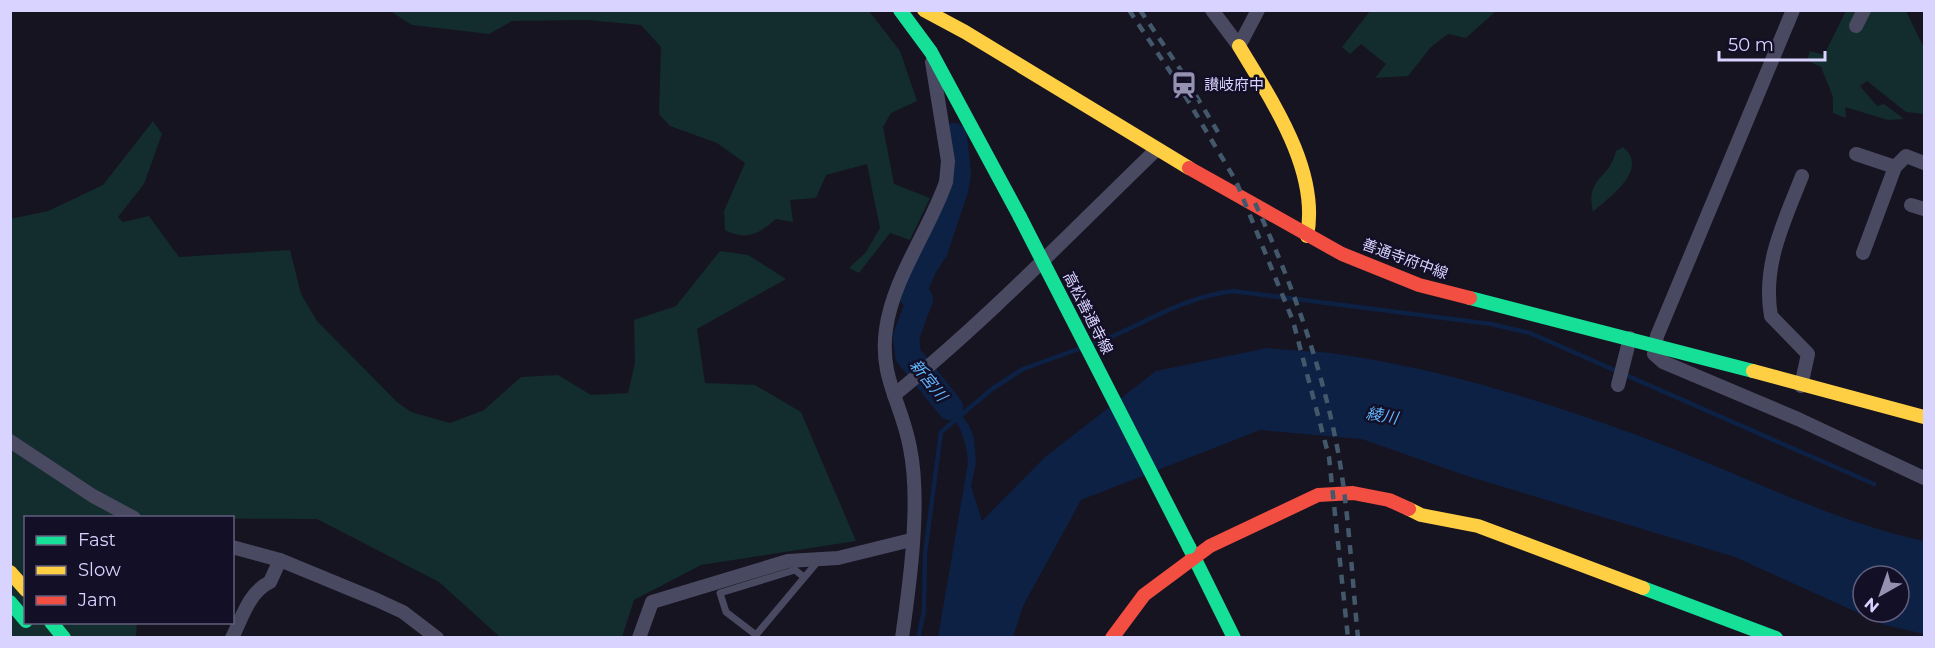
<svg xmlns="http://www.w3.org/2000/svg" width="1935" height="648" font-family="Montserrat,'Noto Sans JP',sans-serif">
<rect width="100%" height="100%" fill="#161421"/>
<g fill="#132c2d">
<path d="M 390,11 L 869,11 L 900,51 L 917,101 L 891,113 L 883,127 L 894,184 L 930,198 L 910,240 L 890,233 L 859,273 L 849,268 L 866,252 L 880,228 L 867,164 L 826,175 L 816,198 L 790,200 L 793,222 L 776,219 C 759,234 746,241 725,230 L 724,211 L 745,163 L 717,143 L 670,126 L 659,114 L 661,47 L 641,25 L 587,20 L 512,21 L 489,34 L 412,25 Z"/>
<path d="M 1370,11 L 1496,11 L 1466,38 L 1448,34 L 1431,47 L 1408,76 L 1375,78 L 1386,64 L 1361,44 L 1350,54 L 1342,47 Z"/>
<path d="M 1846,11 L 1906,11 L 1924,48 L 1924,114 L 1906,112 L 1867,81 L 1860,86 L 1877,106 L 1884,104 L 1904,119 L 1888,120 L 1845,107 L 1846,118 L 1833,113 L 1833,97 L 1821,67 L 1807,60 L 1810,51 L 1824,55 Z"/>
<path d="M 153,121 L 162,134 L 144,184 L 118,217 L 123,222 L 149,216 L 179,257 L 290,250 L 301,294 L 317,321 L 397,402 L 411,412 L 450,423 L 484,410 L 521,377 L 558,375 L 591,395 L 628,393 L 635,363 L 634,320 L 676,306 L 720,251 L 748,255 L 786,279 L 697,329 L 705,383 L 755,385 L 801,412 L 856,541 L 701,565 L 634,600 L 622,637 L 501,638 L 439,582 L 317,519 L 26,518 L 26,622 L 137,623 L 136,637 L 11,637 L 10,219 L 48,211 L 103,185 Z"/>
<path d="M 1623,147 C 1650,170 1609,197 1593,212 C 1585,176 1609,181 1616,151 Z"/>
</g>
<path fill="#0d2144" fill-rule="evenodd" d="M 1267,348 C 1292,351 1319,351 1344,355 C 1446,370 1546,402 1642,437 C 1736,471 1827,520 1924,541 L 1924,634 L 1885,625 L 1735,557 L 1464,475 L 1362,439 L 1260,430 L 1081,500 L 1023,606 L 1013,637 L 938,637 L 968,463 C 966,426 948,410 928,382 L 932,378 L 969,425 L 974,438 L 976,463 L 971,486 L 982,521 L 1045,457 L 1156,371 ZM 1863,576 L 1899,576 L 1899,612 L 1863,612 Z"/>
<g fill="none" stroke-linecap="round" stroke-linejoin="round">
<g stroke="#0d2144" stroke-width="4.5">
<path d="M 1091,345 C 1140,327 1181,297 1233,291 L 1491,324 L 1530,333 L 1874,484"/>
<path d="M 918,638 L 924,611 L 925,554 L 941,432 L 992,389 L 1023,369 L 1081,348"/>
</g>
<path stroke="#0d2144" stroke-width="26" d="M 950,407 L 908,355 L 906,337 L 920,299 L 912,295 L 924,267 L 935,250 L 955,190 L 958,174 L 954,136"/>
<path stroke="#4a4962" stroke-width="7" d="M 804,577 L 795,570 L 720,593 L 726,612 L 756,635 L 819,560"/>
<g stroke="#4a4962" stroke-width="14">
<path d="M 1212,10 L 1239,46 L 1258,10"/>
<path d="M 1793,10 L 1657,336 L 1654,354 L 1663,362 L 1798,419 L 1924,478"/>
<path d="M 1856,26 L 1864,10"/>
<path d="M 1856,154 L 1895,167"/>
<path d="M 1911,205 L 1924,209"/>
<path d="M 1863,253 L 1895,167 L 1906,156 L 1924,163"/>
<path d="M 1618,385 L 1630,338"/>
<path d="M 1801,386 L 1808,354 L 1771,316 C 1762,265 1784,222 1802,176"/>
<path d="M 894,395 C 987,320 1070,233 1156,150"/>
<path d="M 10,441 L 93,496 L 134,518"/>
<path d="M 232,547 L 280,560 L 377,600 L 403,612 L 437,638"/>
<path d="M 232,638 C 242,618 249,592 270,582 L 280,560"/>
<path d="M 639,638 L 652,602 L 788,561 L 838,558 L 911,540"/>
<path d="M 902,638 C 910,582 921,502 910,448 C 902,403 879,378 886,329 C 893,278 929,231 946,182 L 948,161 L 932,62"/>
</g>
<g stroke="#16e098" stroke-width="14">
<path d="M 900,10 L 931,52 L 1020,217"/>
<path d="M 1470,298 L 1753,371"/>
<path d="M 1189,547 L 1234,638"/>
<path d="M 1643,588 L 1776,638"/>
<path d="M 10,602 L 26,621"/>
<path d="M 51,622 L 64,638"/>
</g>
<g stroke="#ffcf43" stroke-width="14">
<path d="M 924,10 L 965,32 L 1189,168"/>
<path d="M 1239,46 C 1271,100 1320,170 1307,236"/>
<path d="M 1753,371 L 1924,417"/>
<path d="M 1409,509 L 1421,515 L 1478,526 L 1643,588"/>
<path d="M 10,572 L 26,590"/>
</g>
<g stroke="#f24e42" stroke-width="14">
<path d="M 1189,168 L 1342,254 L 1419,285 L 1470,298"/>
<path d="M 1112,638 L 1144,595 L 1210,546 L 1318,495 L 1353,493 L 1389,500 L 1409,509"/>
</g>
<g stroke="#43596b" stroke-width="4.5" stroke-dasharray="9 8" stroke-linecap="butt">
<path d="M 1129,10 L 1175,79 L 1236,181 L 1293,321 L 1329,457 L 1348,638"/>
<path d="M 1140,10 L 1182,72 L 1222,139"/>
<path d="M 1255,203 C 1292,283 1323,369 1339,457 C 1349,516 1352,577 1358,638"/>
</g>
<path stroke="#16e098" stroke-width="14" d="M 1020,217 L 1189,547"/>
</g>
<defs>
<symbol id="station-bare" viewBox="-9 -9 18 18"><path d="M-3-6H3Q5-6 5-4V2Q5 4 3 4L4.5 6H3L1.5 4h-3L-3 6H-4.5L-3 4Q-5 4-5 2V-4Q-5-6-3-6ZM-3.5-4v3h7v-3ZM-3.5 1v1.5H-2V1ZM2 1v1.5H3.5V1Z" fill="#9591b1" stroke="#130f26" stroke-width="2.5" paint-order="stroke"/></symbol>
</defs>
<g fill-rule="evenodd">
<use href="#station-bare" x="1165" y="66" width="38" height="38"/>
</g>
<g text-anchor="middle" stroke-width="5" stroke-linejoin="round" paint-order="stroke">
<g font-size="15" fill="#d9d4ff" stroke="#130f26" text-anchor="start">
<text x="1204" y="90">讃岐府中</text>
</g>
<g font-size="15" fill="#d9d4ff" stroke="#130f26">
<text transform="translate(1405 259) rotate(20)" y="5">善通寺府中線</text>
<text transform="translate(1088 313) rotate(63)" y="5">高松善通寺線</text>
</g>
<g font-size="16" font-style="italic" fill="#62b6ff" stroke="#130f26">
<text transform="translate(929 380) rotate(51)" y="6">新宮川</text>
<text transform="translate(1382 415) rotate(10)" y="6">綾川</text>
</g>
</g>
<rect width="1935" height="648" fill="none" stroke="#d9d4ff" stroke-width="24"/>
<rect x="24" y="516" width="210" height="108" fill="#130f26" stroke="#625e7d" stroke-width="1.5"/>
<rect x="36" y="536" width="30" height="9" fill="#16e098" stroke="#625e7d" stroke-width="1.5"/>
<text x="78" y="546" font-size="18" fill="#d9d4ff">Fast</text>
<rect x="36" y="566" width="30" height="9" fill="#ffcf43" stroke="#625e7d" stroke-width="1.5"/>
<text x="78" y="576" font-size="18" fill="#d9d4ff">Slow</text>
<rect x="36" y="596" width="30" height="9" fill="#f24e42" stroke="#625e7d" stroke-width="1.5"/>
<text x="78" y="606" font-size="18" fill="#d9d4ff">Jam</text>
<g transform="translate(1881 594) rotate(220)"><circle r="28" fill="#130f26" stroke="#625e7d" stroke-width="1.5"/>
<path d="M0-4.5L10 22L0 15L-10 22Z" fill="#9591b1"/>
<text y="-9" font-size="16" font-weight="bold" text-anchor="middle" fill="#d9d4ff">N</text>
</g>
<path d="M1719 51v9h106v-9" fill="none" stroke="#d9d4ff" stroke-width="3"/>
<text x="1728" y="51" font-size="18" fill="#d9d4ff" stroke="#130f26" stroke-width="4.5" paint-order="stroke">50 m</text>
</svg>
